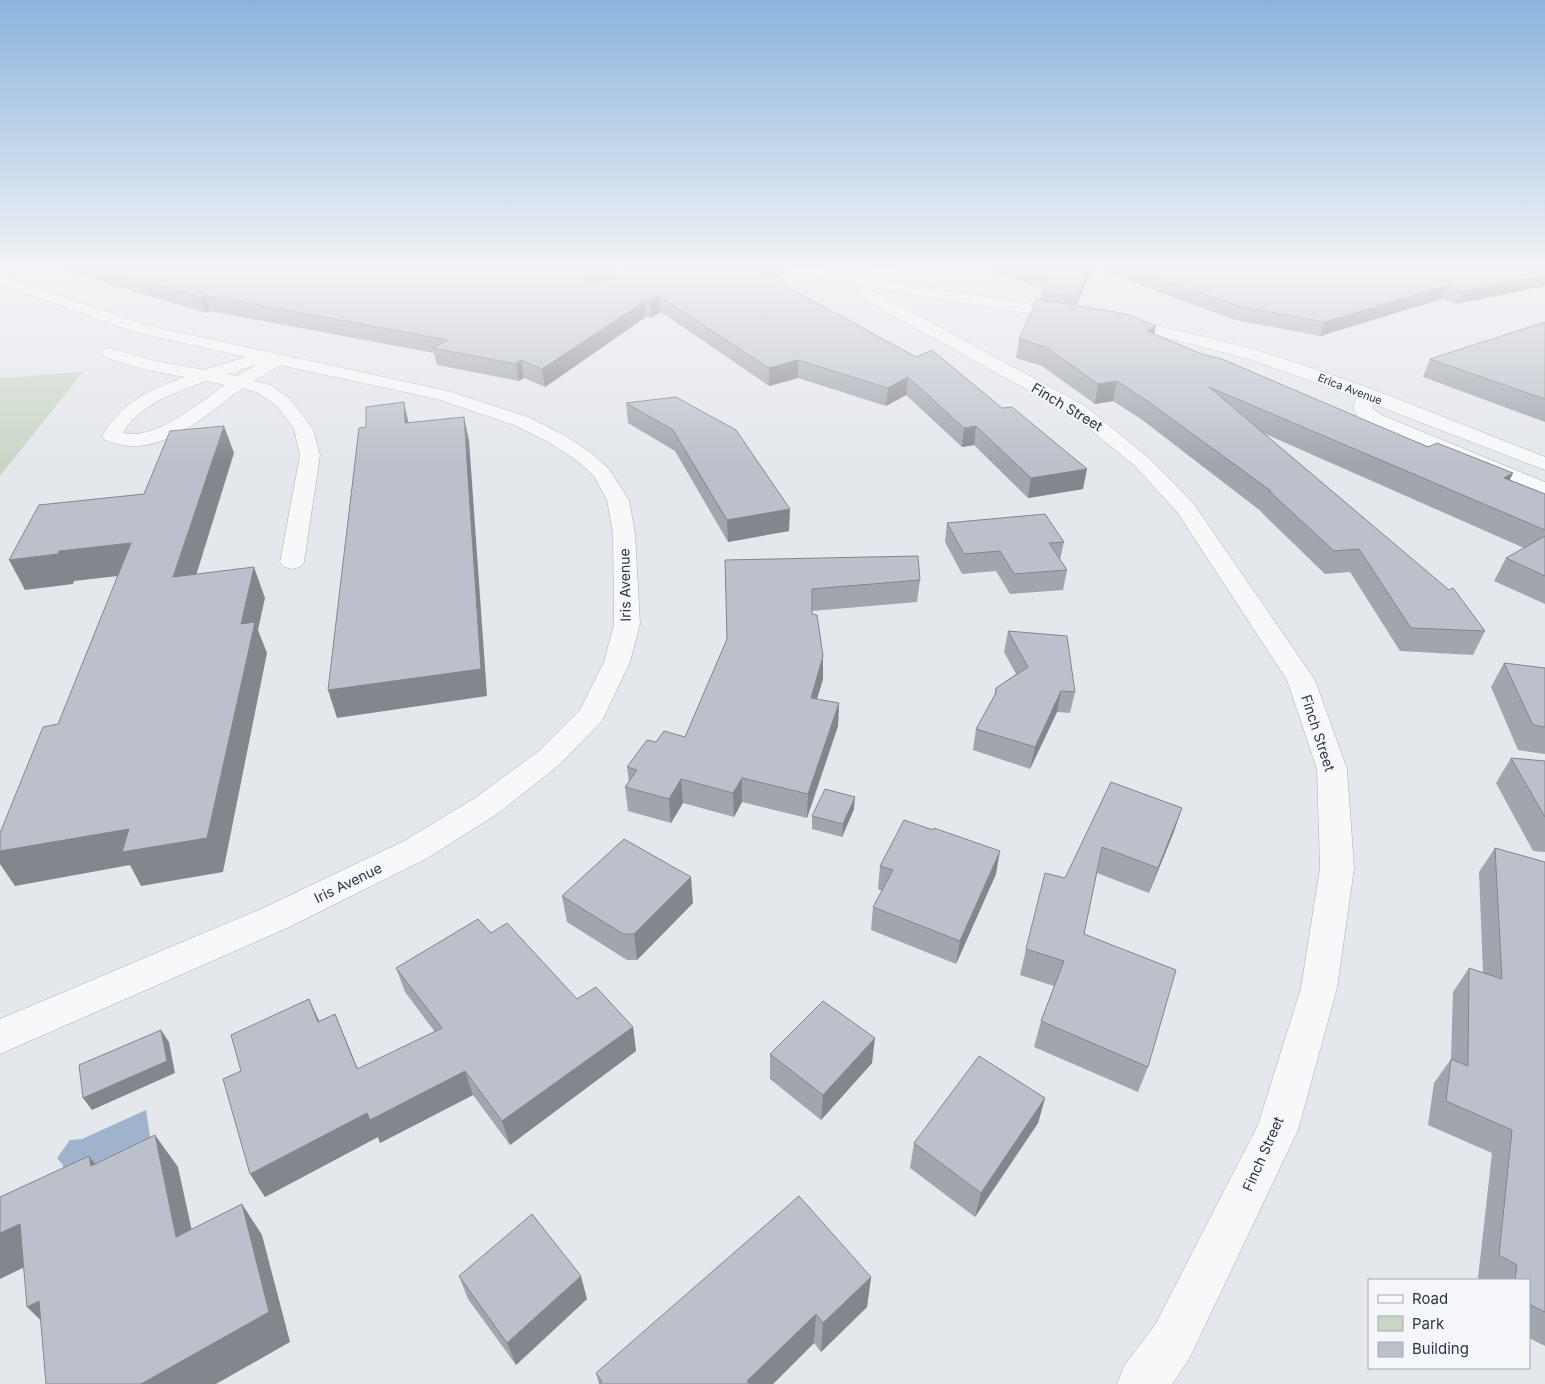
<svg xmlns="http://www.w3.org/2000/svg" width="1545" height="1384" font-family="Inter,sans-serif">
<rect width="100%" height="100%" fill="#e4e7ec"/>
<path fill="#c9d6c5" d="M 83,372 L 0,476 L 0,378 Z"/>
<path fill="#9fb4cc" d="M 146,1110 L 151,1143 L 66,1182 L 63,1165 L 57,1158 L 70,1140 L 82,1139 Z"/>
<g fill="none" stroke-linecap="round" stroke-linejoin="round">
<defs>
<g id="minor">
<path d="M 598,270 C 610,270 635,268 636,286 L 634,289 C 623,292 609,297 598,294 L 596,291 L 598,288 L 621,283 C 614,278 603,277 598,270 Z"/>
<path d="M 788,270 L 820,270 L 869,278 L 876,270 L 891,270 L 883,280 L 1075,312 L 1078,315 L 1075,318 L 1070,320 L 876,288 L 873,291 L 1085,406 L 1149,458 L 1193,503 L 1315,680 L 1347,769 L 1354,868 L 1337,988 L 1298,1130 L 1189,1359 L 1172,1384 L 1117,1384 L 1124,1366 L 1155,1325 L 1258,1125 L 1301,988 L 1320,868 L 1317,769 L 1287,680 L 1177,512 L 1135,466 L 1071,414 L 863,299 L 858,291 L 862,285 L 795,274 L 790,273 Z"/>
<path d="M 0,275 L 145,325 L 448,391 L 528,417 L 564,435 L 590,452 L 609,469 L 629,500 L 635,533 L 640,624 L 630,662 L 602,721 L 559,765 L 497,814 L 426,859 L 285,929 L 0,1054 L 0,1019 L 261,909 L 404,841 L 475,798 L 539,751 L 580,710 L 604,662 L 614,624 L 613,533 L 607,500 L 594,476 L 576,460 L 550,443 L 514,425 L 437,399 L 280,365 L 254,381 L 270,385 L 289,398 L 313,429 L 320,455 L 304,562 L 300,567 L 292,569 L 284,567 L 280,562 L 300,455 L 294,429 L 277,406 L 258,393 L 243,388 C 210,412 171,449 128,446 C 120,445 112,442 105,440 L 102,436 C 122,402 149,390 185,377 L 146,370 L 104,357 L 102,353 L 104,349 L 110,348 L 155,361 L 204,370 L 246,357 L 135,332 L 0,284 ZM 256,365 L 237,376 L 227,374 ZM 206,381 L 225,385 C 200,402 156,441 123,433 C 139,404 177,392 206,381 Z"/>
<path d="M 1117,318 C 1166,328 1216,338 1265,353 C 1360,381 1452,421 1545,457 L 1545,470 L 1373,404 L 1372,409 L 1384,416 L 1545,482 L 1545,495 L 1370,424 L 1358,417 L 1353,408 L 1356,397 L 1252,360 L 1180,341 L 1111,326 L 1109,323 L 1111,320 Z"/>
</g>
</defs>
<use href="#minor" stroke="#a9aeb7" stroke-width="1"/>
<use href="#minor" fill="#f7f8fa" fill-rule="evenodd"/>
</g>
<g fill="#a1a5ae">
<path d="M 65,270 L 615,270 L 616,279 L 633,275 L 623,270 L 787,270 L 773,280 L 1083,489 L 1028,498 L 974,445 L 962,447 L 906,395 L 886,406 L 798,378 L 769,386 L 661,312 L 651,318 L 646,317 L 545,387 L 524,378 L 519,381 L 437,365 L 434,353 L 210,311 L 206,313 L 66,271 Z"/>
<path d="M 988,270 L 1091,270 L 1077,306 L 1154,334 L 1202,354 L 1545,494 L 1545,604 L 1494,581 L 1506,558 L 1524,548 L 1263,433 L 1485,631 L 1473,655 L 1400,651 L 1350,572 L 1325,574 L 1262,513 L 1262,512 L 1141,419 L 1113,401 L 1095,404 L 1042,366 L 1016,358 L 1019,339 L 1040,300 L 1043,288 L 988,271 Z"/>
<path d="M 1099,270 L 1545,270 L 1545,286 L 1456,304 L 1442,299 L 1320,336 L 1235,320 Z"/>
<path d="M 1545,322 L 1545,422 L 1423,377 L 1430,359 Z"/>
<path d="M 676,397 L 789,531 L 728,542 L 675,451 L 628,423 L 626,403 Z"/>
<path d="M 947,523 L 1064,542 L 1060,560 L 1067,570 L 1063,590 L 1010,594 L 996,571 L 962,574 L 945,542 Z"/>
<path d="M 725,560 L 920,580 L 917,602 L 812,611 L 823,679 L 817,699 L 839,703 L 838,726 L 807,818 L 742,802 L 734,817 L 683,803 L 671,823 L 628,811 L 625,787 L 629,782 L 627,767 L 656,742 L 685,737 L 727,639 Z"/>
<path d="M 1008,631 L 1075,692 L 1070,713 L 1057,712 L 1030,769 L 973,750 L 976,729 L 994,696 L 996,688 L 1016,674 L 1004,652 Z"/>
<path d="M 1504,663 L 1545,668 L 1545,754 L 1518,750 L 1491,687 Z"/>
<path d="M 1511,758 L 1545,761 L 1545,852 L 1533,851 L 1496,783 Z"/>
<path d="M 1111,782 L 1182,808 L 1173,834 L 1149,893 L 1097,873 L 1084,934 L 1148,1067 L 1138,1092 L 1034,1047 L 1041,1021 L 1054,986 L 1020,975 L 1026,949 L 1065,878 Z"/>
<path d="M 854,809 L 842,837 L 812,829 L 812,816 Z"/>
<path d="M 1495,848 L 1545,862 L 1545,1346 L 1529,1338 L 1529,1280 L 1482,1280 L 1478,1278 L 1492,1153 L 1428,1125 L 1434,1083 L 1451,1059 L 1453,992 L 1469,968 L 1483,973 L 1479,872 Z"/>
<path d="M 880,866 L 996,874 L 956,964 L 871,930 L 873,907 L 882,891 L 878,889 Z"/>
<path d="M 562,896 L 693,903 L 637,960 L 627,960 L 567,922 Z"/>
<path d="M 491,933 L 577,999 L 633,1027 L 636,1051 L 510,1145 L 473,1095 L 380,1143 L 378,1137 L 265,1197 L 241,1071 L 309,999 L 319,1021 L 335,1014 L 358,1069 L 435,1032 L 405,992 L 396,968 Z"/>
<path d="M 770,1054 L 872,1063 L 821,1120 L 770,1079 Z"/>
<path d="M 1045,1098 L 1038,1123 L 975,1217 L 910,1168 L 914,1143 Z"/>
<path d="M 459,1276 L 587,1299 L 516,1365 L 468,1299 Z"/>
<path d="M 871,1277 L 867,1307 L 821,1352 L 814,1343 L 773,1384 L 599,1384 L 596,1373 Z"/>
</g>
<g fill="#83868d">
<path d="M 600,270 L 615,270 L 616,282 L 584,292 L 583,276 L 586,273 Z"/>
<path d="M 765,270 L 787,270 L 758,290 L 758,274 Z"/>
<path d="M 1088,270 L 1091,270 L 1075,310 L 1078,297 Z"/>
<path d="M 1545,275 L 1545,286 L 1456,304 L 1462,291 Z"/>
<path d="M 1447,285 L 1442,299 L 1320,336 L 1324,322 Z"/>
<path d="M 205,295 L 210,311 L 206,313 L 200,297 Z"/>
<path d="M 659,296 L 661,312 L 651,318 L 650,301 Z"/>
<path d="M 645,301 L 646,317 L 545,387 L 542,369 Z"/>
<path d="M 1156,326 L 1152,344 L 1147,331 Z"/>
<path d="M 521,360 L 524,378 L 519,381 L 516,364 Z"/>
<path d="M 798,360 L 798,378 L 769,386 L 769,368 Z"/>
<path d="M 908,377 L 906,395 L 886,406 L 888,388 Z"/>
<path d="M 1117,381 L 1113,401 L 1095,404 L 1098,384 Z"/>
<path d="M 404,402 L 409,425 L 405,423 Z"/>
<path d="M 464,417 L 469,440 L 487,696 L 337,718 L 328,690 Z"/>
<path d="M 224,426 L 234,453 L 186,608 L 173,577 Z"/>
<path d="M 976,426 L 974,445 L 962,447 L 964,428 Z"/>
<path d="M 1087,469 L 1083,489 L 1028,498 L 1031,478 Z"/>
<path d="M 1513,473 L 1503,494 L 1504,478 Z"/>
<path d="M 790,509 L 789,531 L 728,542 L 727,520 Z"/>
<path d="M 131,543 L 144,573 L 74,581 L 73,584 L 25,590 L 9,560 L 59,551 Z"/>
<path d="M 254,567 L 265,598 L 258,630 L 267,653 L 223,872 L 141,886 L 130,865 L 15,886 L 0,864 L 0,851 L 241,624 Z"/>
<path d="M 823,656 L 823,679 L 810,722 L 811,698 Z"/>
<path d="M 1061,691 L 1057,712 L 1030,769 L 1035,747 Z"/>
<path d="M 839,703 L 838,726 L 807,818 L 808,794 Z"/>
<path d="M 742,778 L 742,802 L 734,817 L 733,793 Z"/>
<path d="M 681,779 L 683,803 L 671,823 L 669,799 Z"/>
<path d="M 855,797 L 854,809 L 842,837 L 843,824 Z"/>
<path d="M 1182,808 L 1173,834 L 1149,893 L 1158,868 Z"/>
<path d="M 1000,851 L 996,874 L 956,964 L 960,941 Z"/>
<path d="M 691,877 L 693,903 L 637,960 L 634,934 Z"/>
<path d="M 309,999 L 320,1023 L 318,1022 Z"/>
<path d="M 335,1014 L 345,1038 L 367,1093 L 357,1069 Z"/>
<path d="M 633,1027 L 636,1051 L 510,1145 L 502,1121 Z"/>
<path d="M 161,1030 L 169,1042 L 175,1073 L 92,1110 L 83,1098 Z"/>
<path d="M 875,1038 L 872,1063 L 821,1120 L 823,1095 Z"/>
<path d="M 465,1071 L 473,1095 L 380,1143 L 378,1137 L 265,1197 L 250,1174 L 367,1113 Z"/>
<path d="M 1045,1098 L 1038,1123 L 975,1217 L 981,1193 Z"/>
<path d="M 155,1135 L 178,1167 L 200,1268 L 176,1237 Z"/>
<path d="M 89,1156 L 115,1188 L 91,1166 Z"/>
<path d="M 242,1204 L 262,1235 L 290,1342 L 216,1384 L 141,1384 Z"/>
<path d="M 0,1216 L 20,1224 L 49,1255 L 0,1279 Z"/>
<path d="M 581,1276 L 587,1299 L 516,1365 L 507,1343 Z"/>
<path d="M 871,1277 L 867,1307 L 821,1352 L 823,1323 Z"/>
<path d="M 39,1301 L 58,1337 L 27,1307 Z"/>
<path d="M 816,1314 L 814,1343 L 773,1384 L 747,1384 L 747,1381 Z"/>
</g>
<g fill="#bbc0ca" stroke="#83868d">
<path d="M 107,270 L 600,270 L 586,273 L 583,276 L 585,281 L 592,283 L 633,275 L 636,272 L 636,270 L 765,270 L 758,274 L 779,282 L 916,357 L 932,350 L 1002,408 L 1012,407 L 1087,469 L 1031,478 L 976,426 L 964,428 L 908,377 L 888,388 L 798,360 L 769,368 L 659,296 L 650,301 L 645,301 L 542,369 L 521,360 L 516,364 L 433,348 L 448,340 L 205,295 L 200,297 Z"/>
<path d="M 1028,270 L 1088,270 L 1078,297 L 1042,291 L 1048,276 Z"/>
<path d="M 1136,270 L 1540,270 L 1545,271 L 1545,275 L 1462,291 L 1447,285 L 1324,322 L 1239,306 Z"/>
<path d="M 1037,299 L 1127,314 L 1156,326 L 1147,331 L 1202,354 L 1222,359 L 1428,447 L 1437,443 L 1513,473 L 1504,478 L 1545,494 L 1545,530 L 1209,387 L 1449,590 L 1453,588 L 1485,631 L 1411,628 L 1359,549 L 1334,551 L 1269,491 L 1271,491 L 1146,400 L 1117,381 L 1098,384 L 1046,347 L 1019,339 Z"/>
<path d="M 1545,322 L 1545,399 L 1430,359 Z"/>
<path d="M 676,397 L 736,430 L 790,509 L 727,520 L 673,430 L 626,403 Z"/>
<path d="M 404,402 L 405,423 L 464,417 L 481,669 L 328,690 L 359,428 L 366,427 L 366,407 Z"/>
<path d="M 224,426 L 173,577 L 254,567 L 241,624 L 255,622 L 207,838 L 122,852 L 129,829 L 0,851 L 0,833 L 43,727 L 58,724 L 131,543 L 59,551 L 58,554 L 9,560 L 39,505 L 144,494 L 170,431 Z"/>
<path d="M 1045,514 L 1064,542 L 1049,543 L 1067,570 L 1014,574 L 1000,551 L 964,554 L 947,523 Z"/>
<path d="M 1545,536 L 1545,576 L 1506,558 Z"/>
<path d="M 918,556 L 920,580 L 812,589 L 812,614 L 817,615 L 823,656 L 811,698 L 839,703 L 808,794 L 742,778 L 733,793 L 681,779 L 669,799 L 625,787 L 637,770 L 627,767 L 647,740 L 656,742 L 664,731 L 685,737 L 727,639 L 725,560 Z"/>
<path d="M 1008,631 L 1067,636 L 1075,692 L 1061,691 L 1035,747 L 976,729 L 996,693 L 996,688 L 1028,667 Z"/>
<path d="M 1504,663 L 1545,668 L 1545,727 L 1533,725 Z"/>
<path d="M 1511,758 L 1545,761 L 1545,817 Z"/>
<path d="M 1111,782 L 1182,808 L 1158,868 L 1102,847 L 1084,934 L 1176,970 L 1148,1067 L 1041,1021 L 1064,961 L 1026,949 L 1045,873 L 1065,878 Z"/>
<path d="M 825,789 L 855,797 L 843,824 L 812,816 Z"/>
<path d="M 904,820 L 933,830 L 934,828 L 1000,851 L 960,941 L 873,907 L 893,870 L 880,866 Z"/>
<path d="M 624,839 L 691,877 L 634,934 L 623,934 L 562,896 Z"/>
<path d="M 1495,848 L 1545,862 L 1545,1312 L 1529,1304 L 1529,1280 L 1515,1280 L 1517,1265 L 1499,1255 L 1512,1130 L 1446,1101 L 1451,1059 L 1468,1066 L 1469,968 L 1502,979 Z"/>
<path d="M 478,919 L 491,933 L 507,923 L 577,999 L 596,987 L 633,1027 L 502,1121 L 465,1071 L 370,1120 L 367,1113 L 250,1174 L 223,1079 L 241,1071 L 231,1035 L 309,999 L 318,1022 L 335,1014 L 357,1069 L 442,1028 L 396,968 Z"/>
<path d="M 823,1001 L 875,1038 L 823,1095 L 770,1054 Z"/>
<path d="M 161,1030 L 167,1061 L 83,1098 L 79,1065 Z"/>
<path d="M 979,1056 L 1045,1098 L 981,1193 L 914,1143 Z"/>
<path d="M 155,1135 L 176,1237 L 242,1204 L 269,1312 L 141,1384 L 46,1384 L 39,1301 L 27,1307 L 20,1224 L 0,1233 L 0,1197 L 89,1156 L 91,1166 Z"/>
<path d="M 799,1196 L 871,1277 L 823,1323 L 816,1314 L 747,1381 L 749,1384 L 599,1384 L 602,1382 L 596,1373 Z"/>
<path d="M 532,1214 L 581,1276 L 507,1343 L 459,1276 Z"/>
</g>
<linearGradient id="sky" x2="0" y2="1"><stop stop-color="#8bb4dd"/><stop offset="0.58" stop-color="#f3f4f6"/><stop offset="1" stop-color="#f3f4f6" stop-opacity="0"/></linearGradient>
<rect width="1545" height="464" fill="url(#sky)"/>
<g text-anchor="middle" stroke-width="4" stroke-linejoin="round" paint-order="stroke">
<g font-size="11" fill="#2b3445" stroke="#f4f6f9">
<text transform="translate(1350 389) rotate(21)" y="4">Erica Avenue</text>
</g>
<g font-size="14" fill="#2b3445" stroke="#f4f6f9">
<text transform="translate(1067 407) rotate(31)" y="5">Finch Street</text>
<text transform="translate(625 585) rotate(-91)" y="5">Iris Avenue</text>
<text transform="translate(1318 733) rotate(72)" y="5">Finch Street</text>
<text transform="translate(348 883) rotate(-26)" y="5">Iris Avenue</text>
<text transform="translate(1263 1154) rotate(-66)" y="5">Finch Street</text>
</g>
</g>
<rect x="1368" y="1279" width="162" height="90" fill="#f4f6f9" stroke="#a4a8b1"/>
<rect x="1378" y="1295" width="25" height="8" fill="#f7f8fa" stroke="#a4a8b1"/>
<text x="1412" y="1304" font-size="15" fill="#2b3445">Road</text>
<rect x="1378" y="1316" width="25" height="15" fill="#c9d6c5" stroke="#a4a8b1"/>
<text x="1412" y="1329" font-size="15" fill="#2b3445">Park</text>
<rect x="1378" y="1342" width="25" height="15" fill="#bbc0ca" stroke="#a4a8b1"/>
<text x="1412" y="1354" font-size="15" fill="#2b3445">Building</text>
</svg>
